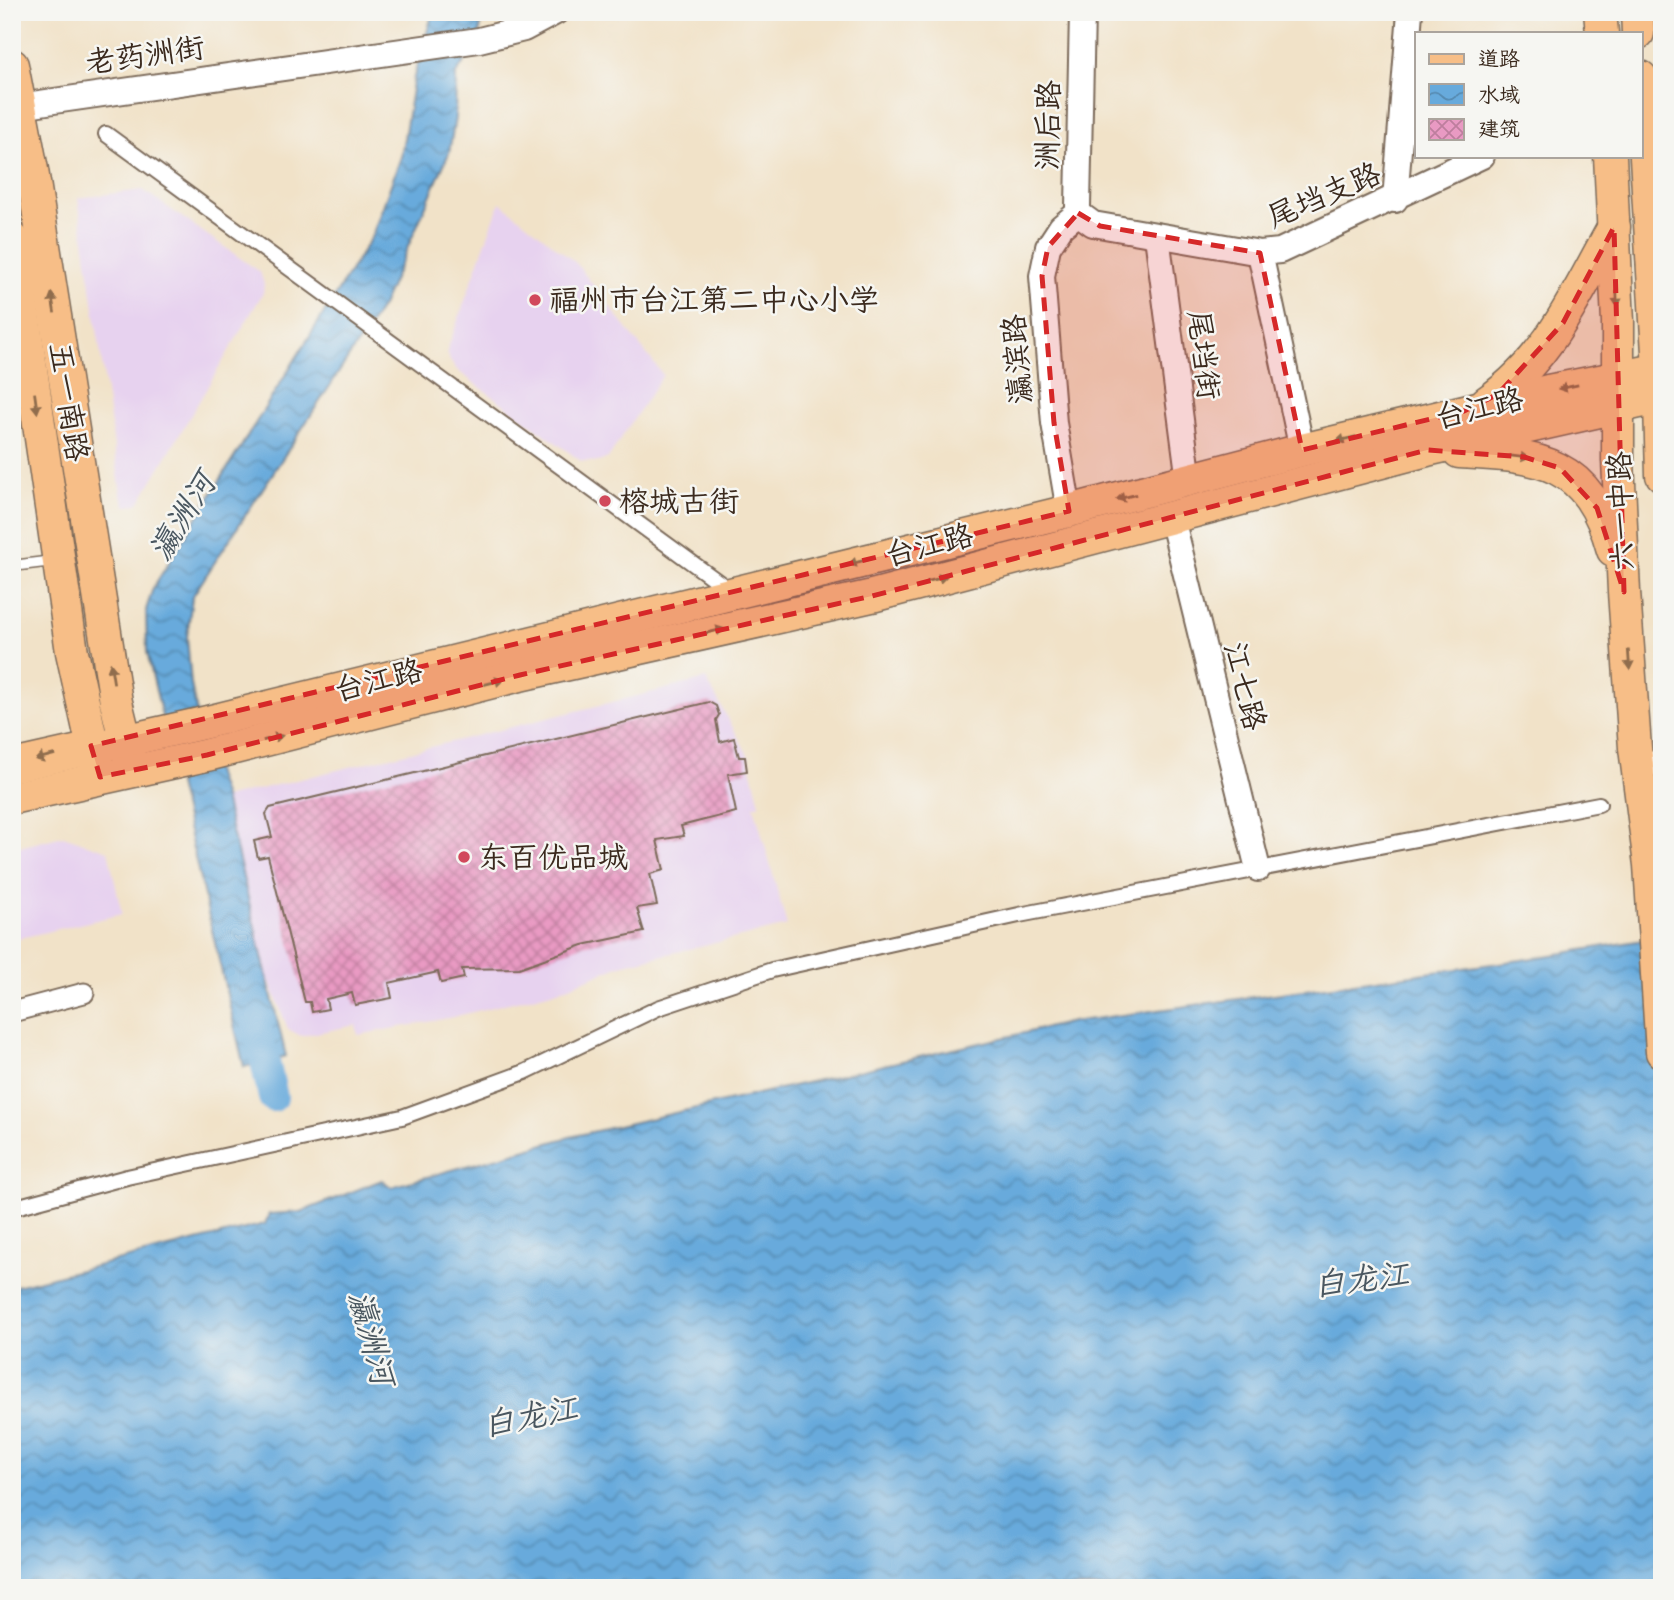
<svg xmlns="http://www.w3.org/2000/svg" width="1674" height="1600" font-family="Caveat,'LXGW WenKai TC',sans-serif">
<defs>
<pattern id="water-waves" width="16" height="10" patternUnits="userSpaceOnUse" patternTransform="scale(1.75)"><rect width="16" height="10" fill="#67aadc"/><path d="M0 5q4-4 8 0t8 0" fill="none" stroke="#568bb2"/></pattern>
<pattern id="building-cross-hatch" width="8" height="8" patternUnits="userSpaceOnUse" patternTransform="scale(1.75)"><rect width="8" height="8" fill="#e99ac3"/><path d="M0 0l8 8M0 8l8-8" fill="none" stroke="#be7e9e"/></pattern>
</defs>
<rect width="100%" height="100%" fill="#f6f6f2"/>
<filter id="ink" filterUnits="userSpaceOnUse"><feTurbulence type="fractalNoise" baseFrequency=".0143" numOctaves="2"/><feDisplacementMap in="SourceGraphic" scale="14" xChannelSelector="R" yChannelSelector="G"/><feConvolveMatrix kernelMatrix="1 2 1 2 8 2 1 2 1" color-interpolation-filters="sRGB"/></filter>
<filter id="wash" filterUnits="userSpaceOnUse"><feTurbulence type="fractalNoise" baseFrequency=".00686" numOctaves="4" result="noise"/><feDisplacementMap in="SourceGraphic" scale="28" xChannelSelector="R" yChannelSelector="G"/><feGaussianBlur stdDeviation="1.57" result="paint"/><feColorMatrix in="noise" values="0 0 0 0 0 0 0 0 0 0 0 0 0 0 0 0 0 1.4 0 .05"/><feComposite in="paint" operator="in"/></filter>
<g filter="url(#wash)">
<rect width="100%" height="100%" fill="#f1e2c8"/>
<g fill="#e7d2ef">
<path d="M 143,190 L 260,272 L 264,284 L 263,293 L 139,503 L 131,506 L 126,506 L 121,494 L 78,198 Z"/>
<path d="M 500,202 L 576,263 L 663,375 L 608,458 L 599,462 L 581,461 L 458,371 L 450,361 L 447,351 Z"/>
<path d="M 706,679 L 748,755 L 760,804 L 754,806 L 787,926 L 621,965 L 560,990 L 449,1018 L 358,1035 L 356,1025 L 301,1036 L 288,1029 L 260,957 L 224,798 Z"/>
<path d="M 63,836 L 108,851 L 122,914 L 12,940 L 12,849 Z"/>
</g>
<g fill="url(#water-waves)" stroke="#516a7d" stroke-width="2">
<path d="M 433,12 L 482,12 L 479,40 L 456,74 L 455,118 L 449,153 L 382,306 L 192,597 L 187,637 L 191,684 L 199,724 L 224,798 L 286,1056 L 244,1067 L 147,652 L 146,610 L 153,588 L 372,236 L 401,157 L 414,77 Z"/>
<path d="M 1662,937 L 1662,1588 L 12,1588 L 12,1287 L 265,1224 L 269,1214 L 301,1212 L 382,1180 L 391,1187 L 570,1137 L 1072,1022 L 1521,960 Z"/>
</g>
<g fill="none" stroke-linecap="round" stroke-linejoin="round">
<path stroke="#67aadc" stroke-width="30" d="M 256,1022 L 273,1097"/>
</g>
<g id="blocks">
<path fill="url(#building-cross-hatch)" d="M 709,702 L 716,706 L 719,715 L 716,720 L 720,742 L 734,738 L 739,757 L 745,757 L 747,771 L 728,774 L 736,812 L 681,826 L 684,836 L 657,840 L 664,870 L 650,874 L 657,905 L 637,908 L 644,932 L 583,945 L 519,968 L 462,969 L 464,978 L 441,983 L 438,972 L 389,983 L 392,998 L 355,1005 L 352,993 L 326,999 L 328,1009 L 312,1012 L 310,1002 L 305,1002 L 268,856 L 258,858 L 254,841 L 272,837 L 266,814 L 270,808 Z"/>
</g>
</g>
<g filter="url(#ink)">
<use href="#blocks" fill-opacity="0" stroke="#7b6a5a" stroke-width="2"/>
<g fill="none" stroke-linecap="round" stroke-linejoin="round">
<defs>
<path id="service" d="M 12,566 L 53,561"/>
<g id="pedestrian">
<path d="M 106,134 L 732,592"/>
<path d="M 12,1208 L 127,1177 L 402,1117 L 525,1072 L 658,1008 L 772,970 L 1019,915 L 1599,804"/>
</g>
<path id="minor" d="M 12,1012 L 84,993"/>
<g id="tertiary">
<path d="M 1082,12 L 1078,206 L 1078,213 L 1093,224 L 1260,253 L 1280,251 L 1482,156"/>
<path d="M 12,107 L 479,40 L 524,29 L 556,12"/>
<path d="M 1395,200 L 1410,12"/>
<path d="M 1157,236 L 1189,481"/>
<path d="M 1260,253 L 1302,450"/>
<path d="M 1069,511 L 1054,423 L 1042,276 L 1048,247 L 1061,227 L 1078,213"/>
<path d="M 1172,518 L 1258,869"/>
<path d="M 1637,766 L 1662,762"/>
</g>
<g id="primary">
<path d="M 1600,12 L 1602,33"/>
<path d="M 1637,12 L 1638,33"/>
<path d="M 12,65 L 32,170 L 116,702 L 130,760"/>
<path d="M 1641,77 L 1659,369 L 1662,475"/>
<path d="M 1610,156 L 1618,322 L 1618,460 L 1624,592 L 1635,748 L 1650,865 L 1662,1052"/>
<path d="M 12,238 L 72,652 L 97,766"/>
<path d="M 1487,402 C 1551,358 1577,292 1614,227"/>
<path d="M 1459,452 C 1541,456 1588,460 1613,550"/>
<path d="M 12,766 L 199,724 L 1069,511 L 1302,450 L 1548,391 L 1662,369"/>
<path d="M 12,798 L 207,755 L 520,675 L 872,596 L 1427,450 L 1662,397"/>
</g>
</defs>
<use href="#service" stroke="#7b6a5a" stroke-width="13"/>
<use href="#pedestrian" stroke="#7b6a5a" stroke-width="18"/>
<use href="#minor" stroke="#7b6a5a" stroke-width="23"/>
<use href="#tertiary" stroke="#7b6a5a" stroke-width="28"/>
<use href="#primary" stroke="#7b6a5a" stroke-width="35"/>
<use href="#service" stroke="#fff" stroke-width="10"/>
<use href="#pedestrian" stroke="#fff" stroke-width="14"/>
<use href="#minor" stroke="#fff" stroke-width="19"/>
<use href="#tertiary" stroke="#fff" stroke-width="24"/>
<use href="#primary" stroke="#f7be87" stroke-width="32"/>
</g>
<defs><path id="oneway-solid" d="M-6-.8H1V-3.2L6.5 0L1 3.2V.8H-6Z" transform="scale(1.75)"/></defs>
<g fill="#906d4d">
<use href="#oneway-solid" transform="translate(1617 297) rotate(88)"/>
<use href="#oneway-solid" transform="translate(53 303) rotate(-99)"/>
<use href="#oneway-solid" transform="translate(1568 387) rotate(168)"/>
<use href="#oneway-solid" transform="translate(36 403) rotate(82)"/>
<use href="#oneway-solid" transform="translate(1346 439) rotate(167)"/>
<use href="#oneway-solid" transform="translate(1519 457) rotate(7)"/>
<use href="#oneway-solid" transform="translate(1126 497) rotate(166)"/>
<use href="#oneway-solid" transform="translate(858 562) rotate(166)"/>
<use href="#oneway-solid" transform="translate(937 579) rotate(-15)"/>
<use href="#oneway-solid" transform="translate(715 631) rotate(-13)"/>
<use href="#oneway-solid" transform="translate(1629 660) rotate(86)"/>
<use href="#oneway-solid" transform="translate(112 673) rotate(-99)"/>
<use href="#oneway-solid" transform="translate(494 682) rotate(-14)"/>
<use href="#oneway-solid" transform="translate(273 738) rotate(-14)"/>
<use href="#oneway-solid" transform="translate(45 757) rotate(165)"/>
</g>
</g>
<path fill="#d62828" fill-opacity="0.2" stroke="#d62828" stroke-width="5" stroke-dasharray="14 9" stroke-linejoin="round" d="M 1078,213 L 1100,226 L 1260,253 L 1302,450 L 1464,411 L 1498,394 L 1563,323 L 1614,227 L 1624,592 L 1597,508 L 1560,468 L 1524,457 L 1427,450 L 872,596 L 520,675 L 207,755 L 100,777 L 91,746 L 1069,511 L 1054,423 L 1042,276 L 1048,247 Z"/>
<g fill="#d1495b" stroke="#f6f6f2" stroke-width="2.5">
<circle cx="535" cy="300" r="7"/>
<circle cx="605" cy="501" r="7"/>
<circle cx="464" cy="857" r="7"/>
</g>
<g text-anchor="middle" stroke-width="5" stroke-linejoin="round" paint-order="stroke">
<g font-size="30" fill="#3b2a1e" stroke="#f6f6f2">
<text transform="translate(145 55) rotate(-8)" y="10">老药洲街</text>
<text transform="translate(1048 125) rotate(-89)" y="10">洲后路</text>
<text transform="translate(1324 195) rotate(-23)" y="10">尾垱支路</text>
<text transform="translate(1204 355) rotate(83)" y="10">尾垱街</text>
<text transform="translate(1017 359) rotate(-95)" y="10">瀛滨路</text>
<text transform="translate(69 402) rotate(81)" y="10">五一南路</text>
<text transform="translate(1479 408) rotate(-13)" y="10">台江路</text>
<text transform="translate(1621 511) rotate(-92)" y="10">六一中路</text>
<text transform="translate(929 545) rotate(-14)" y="10">台江路</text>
<text transform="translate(378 680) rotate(-14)" y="10">台江路</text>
<text transform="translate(1245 686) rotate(76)" y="10">江七路</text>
</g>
<g font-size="30" fill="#3b2a1e" stroke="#f6f6f2" text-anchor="start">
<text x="549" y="310">福州市台江第二中心小学</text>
<text x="619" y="511">榕城古街</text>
<text x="478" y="867">东百优品城</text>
</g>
<g font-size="32" font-style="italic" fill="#4a5760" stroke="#f6f6f2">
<text transform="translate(182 516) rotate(-58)" y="11">瀛洲河</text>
<text transform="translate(1361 1279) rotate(-7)" y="11">白龙江</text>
<text transform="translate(372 1338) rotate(75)" y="11">瀛洲河</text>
<text transform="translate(530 1416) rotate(-11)" y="11">白龙江</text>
</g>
</g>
<rect width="1674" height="1600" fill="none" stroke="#f6f6f2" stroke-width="42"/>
<rect x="1415" y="32" width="228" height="126" fill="#f6f6f2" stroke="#aba49d" stroke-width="2"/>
<rect x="1429" y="54" width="35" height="10" fill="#f7be87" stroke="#aba49d" stroke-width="2"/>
<text x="1478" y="66" font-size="21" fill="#3b2a1e">道路</text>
<rect x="1429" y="84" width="35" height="21" fill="url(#water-waves)" stroke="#aba49d" stroke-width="2"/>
<text x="1478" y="102" font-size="21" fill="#3b2a1e">水域</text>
<rect x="1429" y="119" width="35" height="21" fill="url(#building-cross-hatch)" stroke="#aba49d" stroke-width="2"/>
<text x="1478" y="136" font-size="21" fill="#3b2a1e">建筑</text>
</svg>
